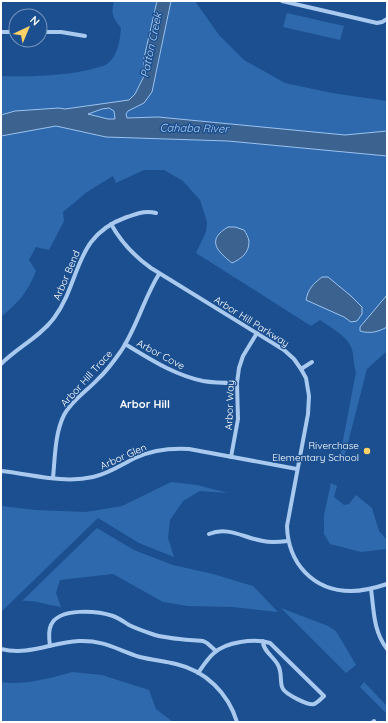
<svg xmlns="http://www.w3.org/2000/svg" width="388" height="723" font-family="Quicksand,sans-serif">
<rect width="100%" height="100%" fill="#1b4f8f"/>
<g fill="#2e69ad">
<path d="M 114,1 L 157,1 L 144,58 L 144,76 L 135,94 L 129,100 L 65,109 L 58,108 L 15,111 L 1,115 L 1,76 C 30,77 71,76 99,67 C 101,66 105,66 107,64 C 118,56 120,40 121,28 C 112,17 111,14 114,1 Z"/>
<path d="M 171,1 L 195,1 L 219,35 L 244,60 L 285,83 L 332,93 L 387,101 L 387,131 L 345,135 L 158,117 L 127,118 L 126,114 L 128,111 L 133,107 L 156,74 Z"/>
<path d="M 287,13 L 344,26 L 340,40 L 283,27 Z"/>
<path d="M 109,108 L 114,111 L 115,119 L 108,119 L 87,114 L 102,109 Z"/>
<path d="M 56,126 L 106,137 L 228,141 L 387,156 L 387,351 L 367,369 L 343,462 L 339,461 L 356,372 C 353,364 354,353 351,347 C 347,336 330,327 320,320 L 311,326 L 196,253 L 206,232 L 207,222 L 200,200 L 183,181 L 164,170 L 144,170 L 116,183 L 113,176 L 87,192 L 63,212 L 64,221 L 49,250 L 36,247 L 29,260 L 36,271 C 28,292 18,303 1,317 L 1,136 Z"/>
<path d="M 171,482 L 197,485 L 228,493 L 200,491 L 183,501 L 170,520 L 168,538 L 174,557 L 139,543 L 98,518 L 1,612 L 1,506 L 36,510 L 86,512 L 122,506 Z"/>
<path d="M 331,483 L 337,486 L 334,497 L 344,505 L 349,504 L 356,495 L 372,508 L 379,531 L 387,540 L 387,549 L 361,552 L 330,544 L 324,534 L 324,515 Z"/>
<path d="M 97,528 L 134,550 L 173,565 L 213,574 L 253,586 L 278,612 L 232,607 L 188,606 L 163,602 L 113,574 L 60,580 L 56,593 L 61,607 C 47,605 35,600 22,601 Z"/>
<path d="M 281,608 L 328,626 L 336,631 L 356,665 L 346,673 Z"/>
<path d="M 72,672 L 102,675 L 149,690 L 156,709 L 173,722 L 1,722 L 1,682 C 24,686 50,678 72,672 Z"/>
<path d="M 364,682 L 387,706 L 387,714 L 360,687 Z"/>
</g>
<g fill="#3c6290" stroke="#9cc4f0" fill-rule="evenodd">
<path d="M 157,1 L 171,1 L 152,92 L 144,103 L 128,111 L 126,114 L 127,118 L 158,117 L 345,135 L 387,131 L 387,156 L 228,141 L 106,137 L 56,126 L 1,136 L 1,115 L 15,111 L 59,108 L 65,109 L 129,100 L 135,94 L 144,76 L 144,58 ZM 109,108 L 114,111 L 115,119 L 108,119 L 88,114 L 102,109 Z"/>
<path d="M 228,227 L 235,227 L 244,230 C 246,233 249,238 249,242 C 249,253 241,259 232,263 C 217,251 206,240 228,227 Z"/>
<path d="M 322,277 L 328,277 L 351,296 L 362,307 L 362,314 L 357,321 L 351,322 L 344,317 L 306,300 C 308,289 313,284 322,277 Z"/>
<path d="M 387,295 L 387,327 C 378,332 370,334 360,331 L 360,327 Z"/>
</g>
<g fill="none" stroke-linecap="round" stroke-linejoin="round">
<g stroke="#a9c9ee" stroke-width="4">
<path d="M 282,1 L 377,23 L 382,22 L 387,19"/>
<path d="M 1,32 L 16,32"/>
<path d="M 40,32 L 61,32 L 85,36"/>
<path d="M 111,224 C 121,242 134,256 151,268 L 284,350 L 294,359 L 301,369 L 306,378 L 309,396 L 308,414 L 287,526 C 288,563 313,591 351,591 C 363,591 375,588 387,584"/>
<path d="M 125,344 C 150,359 174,375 203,381 C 214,383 226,383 237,383"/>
<path d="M 1,364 C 18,347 40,337 54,318 C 82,280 73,236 127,217 C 137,214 145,210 156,213"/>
<path d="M 301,369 L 312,362"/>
<path d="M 231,457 L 238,419 L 237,383 L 239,368 L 243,356 L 257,333"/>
<path d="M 1,471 C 31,474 63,484 93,477 C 108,474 121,465 135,458 C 152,450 170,448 189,449 L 297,469"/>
<path d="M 53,478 C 55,457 55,433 64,415 C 72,400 87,391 98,379 C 107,371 114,361 121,351 C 137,327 144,298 159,274"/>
<path d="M 209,534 C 228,526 244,538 263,541 C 271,543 280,542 288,541"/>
<path d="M 371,589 C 374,610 373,631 387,649"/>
<path d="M 50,646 C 49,639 48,631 51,625 C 59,607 98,611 113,616 C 119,618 124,622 129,625 C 137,629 146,632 155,635 C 170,639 188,640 203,641 L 207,643 L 216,651"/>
<path d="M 1,649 C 29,656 52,642 79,641 C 105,640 117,650 140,657 C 152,660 164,661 176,664 C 206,671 228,693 237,722"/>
<path d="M 198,673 C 203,666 208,658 214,653 C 226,642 254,638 270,643 L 324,696 C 321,699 317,703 314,704 C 308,706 286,694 283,689 C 279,683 283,674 278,665 C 274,657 262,650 263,641"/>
<path d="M 373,722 L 374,721"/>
</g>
</g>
<circle fill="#ffd166" stroke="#1b4f8f" stroke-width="1.5" cx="367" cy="451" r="4"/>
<g text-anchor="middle" stroke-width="3" stroke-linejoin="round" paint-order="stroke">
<g font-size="10" fill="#fff" stroke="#1b4f8f">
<text transform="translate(66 275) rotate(-67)" y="4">Arbor Bend</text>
<text transform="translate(252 321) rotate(32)" y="4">Arbor Hill Parkway</text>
<text transform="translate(161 354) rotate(28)" y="4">Arbor Cove</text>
<text transform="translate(86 378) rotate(-48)" y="4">Arbor Hill Trace</text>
<text transform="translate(229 405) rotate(-88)" y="4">Arbor Way</text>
<text transform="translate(123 456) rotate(-24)" y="4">Arbor Glen</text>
</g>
<g font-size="10" fill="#fff" stroke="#1b4f8f" text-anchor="end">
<text x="359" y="449">Riverchase<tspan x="359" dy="12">Elementary School</tspan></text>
</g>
<g font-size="11" font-style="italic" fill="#b5d3f5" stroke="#1b4f8f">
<text transform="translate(151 45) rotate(-78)" y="4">Patton Creek</text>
<text transform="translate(194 128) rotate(1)" y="4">Cahaba River</text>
</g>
<g font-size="11" font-weight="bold" fill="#fff" stroke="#1b4f8f">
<text x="145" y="408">Arbor Hill</text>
</g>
</g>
<rect width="388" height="723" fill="none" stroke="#ffffff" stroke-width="4"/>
<g transform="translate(28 28) rotate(44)"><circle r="19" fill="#1b4f8f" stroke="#7695bc"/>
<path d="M0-3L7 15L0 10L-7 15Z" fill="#ffd166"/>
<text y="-6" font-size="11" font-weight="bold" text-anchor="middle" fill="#ffffff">N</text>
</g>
</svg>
